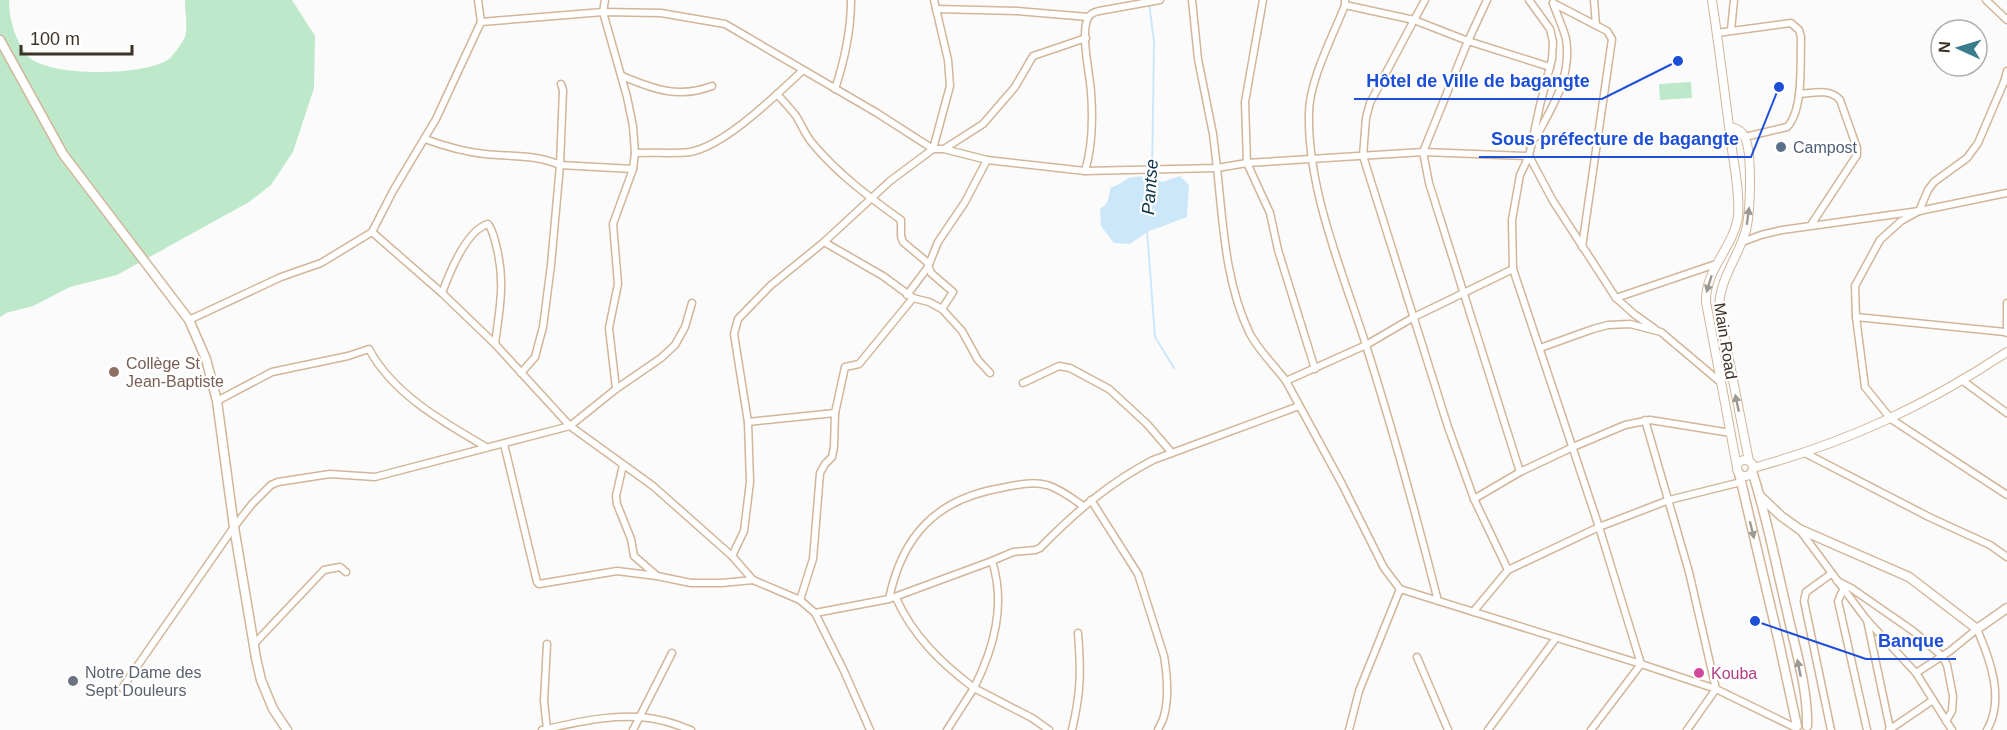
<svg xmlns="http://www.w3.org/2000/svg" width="2007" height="730" font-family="Helvetica,sans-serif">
<rect width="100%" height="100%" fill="#fbfbfb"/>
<g fill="#bde8ca">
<path d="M 0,0 L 9,0 C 9,19 15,40 27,55 C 45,78 147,76 169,59 C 173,56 183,42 185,37 C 188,27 185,11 185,0 L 292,0 L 315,36 L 314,88 L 293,152 L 271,185 L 249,202 L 117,275 L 70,287 L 33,306 L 6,313 L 0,317 Z"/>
<path d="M 1691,82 L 1692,98 L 1660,100 L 1659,84 Z"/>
</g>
<path fill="#cce7f9" d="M 1180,176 L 1189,185 L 1187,217 L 1147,232 L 1130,244 L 1114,243 L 1101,226 L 1100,209 L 1107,203 L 1111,187 C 1119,186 1122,181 1129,178 C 1140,175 1153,177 1162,182 Z"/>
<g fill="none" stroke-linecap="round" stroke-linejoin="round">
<g stroke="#cce7f9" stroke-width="2">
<path d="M 1149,3 L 1154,42 L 1152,180"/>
<path d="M 1147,230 L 1155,337 L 1174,368"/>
</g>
<defs>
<g id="minor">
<path d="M 478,0 L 481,22"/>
<path d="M 934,0 L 948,60 L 950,86 L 933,149 L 944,149 L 987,160 L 1085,171 L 1217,168 L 1213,134 L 1198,59 L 1192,0"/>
<path d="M 1263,0 L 1245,102 L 1247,163 L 1217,168 C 1223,223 1225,283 1250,334 C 1259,351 1275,366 1286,381"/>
<path d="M 1345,0 L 1345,5 L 1414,20 L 1370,103 L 1366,118 L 1363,156 L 1448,427 L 1474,499"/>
<path d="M 1425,0 L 1414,20 L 1468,41 L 1487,0"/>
<path d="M 1529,0 L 1550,29 L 1553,42 L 1552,59 L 1540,105 L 1529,156 L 1553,201 L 1616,298"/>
<path d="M 1594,0 L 1596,25"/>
<path d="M 1986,0 L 2007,20"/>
<path d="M 1553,3 L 1607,31 L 1612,39 L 1582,247"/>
<path d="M 1345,5 C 1333,36 1309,81 1309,113 C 1307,188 1342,271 1365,342 C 1392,427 1416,514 1438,601"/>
<path d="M 936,9 L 1017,11 L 1088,17"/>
<path d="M 1731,30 L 1734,0"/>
<path d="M 1717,33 L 1791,23 L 1799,30 L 1801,37 C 1800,61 1804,110 1787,127 L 1745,137"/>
<path d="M 622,76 C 653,89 679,99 712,86"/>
<path d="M 2004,82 L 2007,71"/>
<path d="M 561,84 L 563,90 L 560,165 L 633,169"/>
<path d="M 835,89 C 845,59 851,32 851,0"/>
<path d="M 777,94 C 783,101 790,108 796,116 C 802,125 805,135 813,144 C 838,174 869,197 901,220 L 901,236 L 903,242 L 927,262 L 931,273 L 953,292 L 942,309"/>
<path d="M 1799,94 C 1813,93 1830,88 1840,100 L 1857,148 L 1857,155 L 1811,225"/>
<path d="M 1536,137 C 1553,106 1572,76 1566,39 C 1563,27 1557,15 1553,3"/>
<path d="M 425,139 C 444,146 464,152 485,154 C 511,157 535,154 560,165 L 551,265 L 543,327 L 535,357 L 521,373"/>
<path d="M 944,149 L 983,124 L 1015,87 L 1033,56 L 1086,38"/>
<path d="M 635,153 C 653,152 672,154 690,152 C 725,146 776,95 802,71"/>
<path d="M 1085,171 C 1093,145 1093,119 1091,92 C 1090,74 1080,34 1088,18 C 1090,13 1095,12 1099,11 L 1160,0"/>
<path d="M 372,232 L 442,293 L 495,344 L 570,426 L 616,389 L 661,358 L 675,345 L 685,327 L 692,303"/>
<path d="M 824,242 L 883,276 L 913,298 L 929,302 L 942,309 L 962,331 L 978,360 L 990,373"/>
<path d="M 1742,242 L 1761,235 L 1782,230 L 1919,211 L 2007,193"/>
<path d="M 442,293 C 449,274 466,230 488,224 C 492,229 493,234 495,241 C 506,280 500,305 495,344"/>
<path d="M 907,295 L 928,267 L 938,242 L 965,202 L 987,160"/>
<path d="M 1856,317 L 1865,387 L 1891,419 L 2007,495"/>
<path d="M 189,320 L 281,277 L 321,263 L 372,232 L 393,191 L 436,119 L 481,22 L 603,12 L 605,0"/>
<path d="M 1655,329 L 1634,314 L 1616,298 L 1716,264"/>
<path d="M 2005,332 L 1856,317 L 1855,286 L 1880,240 L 1901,221 L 1919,211 L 1928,190 L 1934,182 L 1967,158 L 1978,143 L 2004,82 L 2007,81"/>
<path d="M 2007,333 L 2007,303"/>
<path d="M 1540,348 L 1593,329 L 1608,325 L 1630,324 L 1661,332 L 1719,381"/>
<path d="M 1315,369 L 1278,250 L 1270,213 L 1247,163 L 1423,152 L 1529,156 L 1520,175 L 1512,220 L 1513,269 L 1599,527 L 1641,664 L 1591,730"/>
<path d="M 1963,381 L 2007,413"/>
<path d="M 1023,383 L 1059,366 L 1070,368 L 1109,389 L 1147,424 L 1172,453"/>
<path d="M 616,389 L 609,328 L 618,284 L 613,224 L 633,169 L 635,153 L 633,126 L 627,97 L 603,12 L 661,13 L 725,24 L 877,113 L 933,149 L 890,181 L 824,242 L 770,286 L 738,319 L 734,334 L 748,422 L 750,482 L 744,531 L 732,556"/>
<path d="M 217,401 L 272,372 L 348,356 L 369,349 C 393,394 443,422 486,447"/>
<path d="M 1645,420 L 1689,572 L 1716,689 L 1687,730"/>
<path d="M 748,422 L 835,413"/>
<path d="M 504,444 L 537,582 L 539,584 L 617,571 L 657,576 L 691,583 L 722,583 L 753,580"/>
<path d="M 1805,453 L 1929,517 L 1990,545 L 2007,557"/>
<path d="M 623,465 L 616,496 L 617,504 L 631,539 L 634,556 L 656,575"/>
<path d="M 1520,472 L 1429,183 L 1423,152 L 1468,41 L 1550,67"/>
<path d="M 1091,500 L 1138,574 L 1164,656 C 1167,674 1169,698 1164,716 C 1163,721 1160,725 1158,730"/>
<path d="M 1799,529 L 1866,619 L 1916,673 L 1952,730"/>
<path d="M 1508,570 L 1474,499 L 1520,472 L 1573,447 L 1625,425 L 1650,420 L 1731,433"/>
<path d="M 1831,574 L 1806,592 L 1804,601 L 1831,730"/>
<path d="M 1837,581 L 1851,588 L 1913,631 L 1942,656 L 1947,665 L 1953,696 L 1952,711 L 1946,721"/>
<path d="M 1400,589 L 1384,568 L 1342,484 L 1286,381 L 1366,345 L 1414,317 L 1513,269"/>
<path d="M 1843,590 L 1838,601 L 1867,730"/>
<path d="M 896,598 C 913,636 941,663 974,688 C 994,648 1006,605 992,561 L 1013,552 L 1035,550 L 1040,548 C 1074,513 1109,483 1153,460 L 1299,406"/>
<path d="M 889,599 C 902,536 936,499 1001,488 C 1016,485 1032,481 1047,485 C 1060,489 1072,498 1083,506"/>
<path d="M 800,600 L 813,559 L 820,473 L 825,464 L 832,457 L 834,447 L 835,413 L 845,367 L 859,364 L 913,298"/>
<path d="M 1473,612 L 1508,570 L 1599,527 L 1669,500 L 1741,482"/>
<path d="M 815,613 L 889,599 L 992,561"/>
<path d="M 1867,620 L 1890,729"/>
<path d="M 254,644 L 324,570 L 340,567 L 346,572"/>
<path d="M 1417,657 L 1448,730"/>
<path d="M 1916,673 L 1950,651 L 1977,629 C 1990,659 2005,699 1987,730"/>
<path d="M 122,688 L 234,527 L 252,504 L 271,485 L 278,482 L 330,474 L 375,477 L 570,426 L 653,486 L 732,556 L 753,580 L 800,600 L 815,613 L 844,671 L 870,730"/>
<path d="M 547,729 L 544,701 L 547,644"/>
<path d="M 542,730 C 581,721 624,711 664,721 C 673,723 682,727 691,730"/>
<path d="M 633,730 L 672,653"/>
<path d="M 947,730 L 974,688 L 1032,718 L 1049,730"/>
<path d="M 1072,730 C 1081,692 1081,671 1078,633"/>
<path d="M 1349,730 L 1359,691 L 1400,589 L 1641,664 L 1716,689 L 1796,728"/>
<path d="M 1488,730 L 1556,638"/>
<path d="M 1889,730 L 1933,700"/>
</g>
<g id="tertiary">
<path d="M 1712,0 C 1719,47 1725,95 1731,142 C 1734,166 1740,192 1738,216 C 1734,247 1705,269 1706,302 L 1737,467"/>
<path d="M 1730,127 C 1734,128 1739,129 1742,133 C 1754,145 1750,213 1746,230 C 1738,258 1719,279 1719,309 L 1749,461"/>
<circle cx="1745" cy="468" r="8"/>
<path d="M 1753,468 C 1848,442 1925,406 2007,352"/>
</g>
<g id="secondary">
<path d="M 0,40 L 63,154 L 189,320 L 206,359 L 217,401 L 234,527 L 256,658 L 261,680 L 273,709 L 287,730"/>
<path d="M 1752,471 C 1767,517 1776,565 1787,611 C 1795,648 1808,688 1807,726"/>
<path d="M 1739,473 L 1778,638 L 1797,726"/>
<path d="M 1760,496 L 1781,516 L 1799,529 L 1909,577 L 1977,629 L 2007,608"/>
</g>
</defs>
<use href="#minor" stroke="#d1b699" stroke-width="9"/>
<use href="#tertiary" stroke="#d1b699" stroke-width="10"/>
<use href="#secondary" stroke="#d1b699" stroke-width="11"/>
<use href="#minor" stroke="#fff" stroke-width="6"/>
<use href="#tertiary" stroke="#fff" stroke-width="8"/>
<use href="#secondary" stroke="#fff" stroke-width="8"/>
</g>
<defs><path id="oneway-solid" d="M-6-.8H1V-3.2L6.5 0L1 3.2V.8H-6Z" transform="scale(1.5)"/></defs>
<g fill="#9e9892">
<use href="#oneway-solid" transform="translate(1748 216) rotate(-82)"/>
<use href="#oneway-solid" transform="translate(1709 284) rotate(107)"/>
<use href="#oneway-solid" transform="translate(1737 403) rotate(-102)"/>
<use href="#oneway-solid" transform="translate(1752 530) rotate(76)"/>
<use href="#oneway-solid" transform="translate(1799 668) rotate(-101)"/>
</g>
<circle fill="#5c6f8a" stroke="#fff" stroke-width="2" cx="1781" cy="147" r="6"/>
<circle fill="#8d6e63" stroke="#fff" stroke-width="2" cx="114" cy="372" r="6"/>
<circle fill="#d1479c" stroke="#fff" stroke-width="2" cx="1699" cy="673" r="6"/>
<circle fill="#6b7280" stroke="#fff" stroke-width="2" cx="73" cy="681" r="6"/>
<g text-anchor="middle" stroke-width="4.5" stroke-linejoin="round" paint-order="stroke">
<g font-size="16" fill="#4e5e75" stroke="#fff" text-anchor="start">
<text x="1793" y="153">Campost</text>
</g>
<g font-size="16" fill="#3d3226" stroke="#fff">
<text transform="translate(1726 341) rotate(81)" y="6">Main Road</text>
</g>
<g font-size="16" fill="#785e54" stroke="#fff" text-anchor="start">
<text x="126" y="369">Collège St<tspan x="126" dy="18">Jean-Baptiste</tspan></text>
</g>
<g font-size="16" fill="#5b616d" stroke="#fff" text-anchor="start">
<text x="85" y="678">Notre Dame des<tspan x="85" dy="18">Sept Douleurs</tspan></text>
</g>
<g font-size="16" fill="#b23c85" stroke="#fff" text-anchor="start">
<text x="1711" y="679">Kouba</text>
</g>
<g font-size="18" font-style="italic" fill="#0b3247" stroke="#fff">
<text transform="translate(1150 187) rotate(-86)" y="6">Pantse</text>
</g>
</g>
<path fill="none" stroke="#1d4ed8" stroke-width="2" d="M1678 61L1602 99H1354M1779 87L1751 157H1479M1755 621L1866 659H1956"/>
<g fill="#1d4ed8" stroke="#fff" stroke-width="2">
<circle cx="1678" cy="61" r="6"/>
<circle cx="1779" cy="87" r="6"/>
<circle cx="1755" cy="621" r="6"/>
</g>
<g font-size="18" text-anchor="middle" font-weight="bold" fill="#1d4ed8" stroke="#fff" stroke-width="4.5" stroke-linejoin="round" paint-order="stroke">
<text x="1478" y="87">Hôtel de Ville de bagangte</text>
<text x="1615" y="145">Sous préfecture de bagangte</text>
<text x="1911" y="647">Banque</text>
</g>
<g transform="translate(1959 48) rotate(274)"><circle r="28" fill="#ffffff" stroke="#b1ada8" stroke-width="1.5"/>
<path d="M0-4.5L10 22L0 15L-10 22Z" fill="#397d8c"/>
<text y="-9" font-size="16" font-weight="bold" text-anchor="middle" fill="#3d3226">N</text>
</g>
<path d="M21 45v9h111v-9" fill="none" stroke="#3d3226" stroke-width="3"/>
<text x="30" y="45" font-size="18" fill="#3d3226" stroke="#ffffff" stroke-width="4.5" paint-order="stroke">100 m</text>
</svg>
